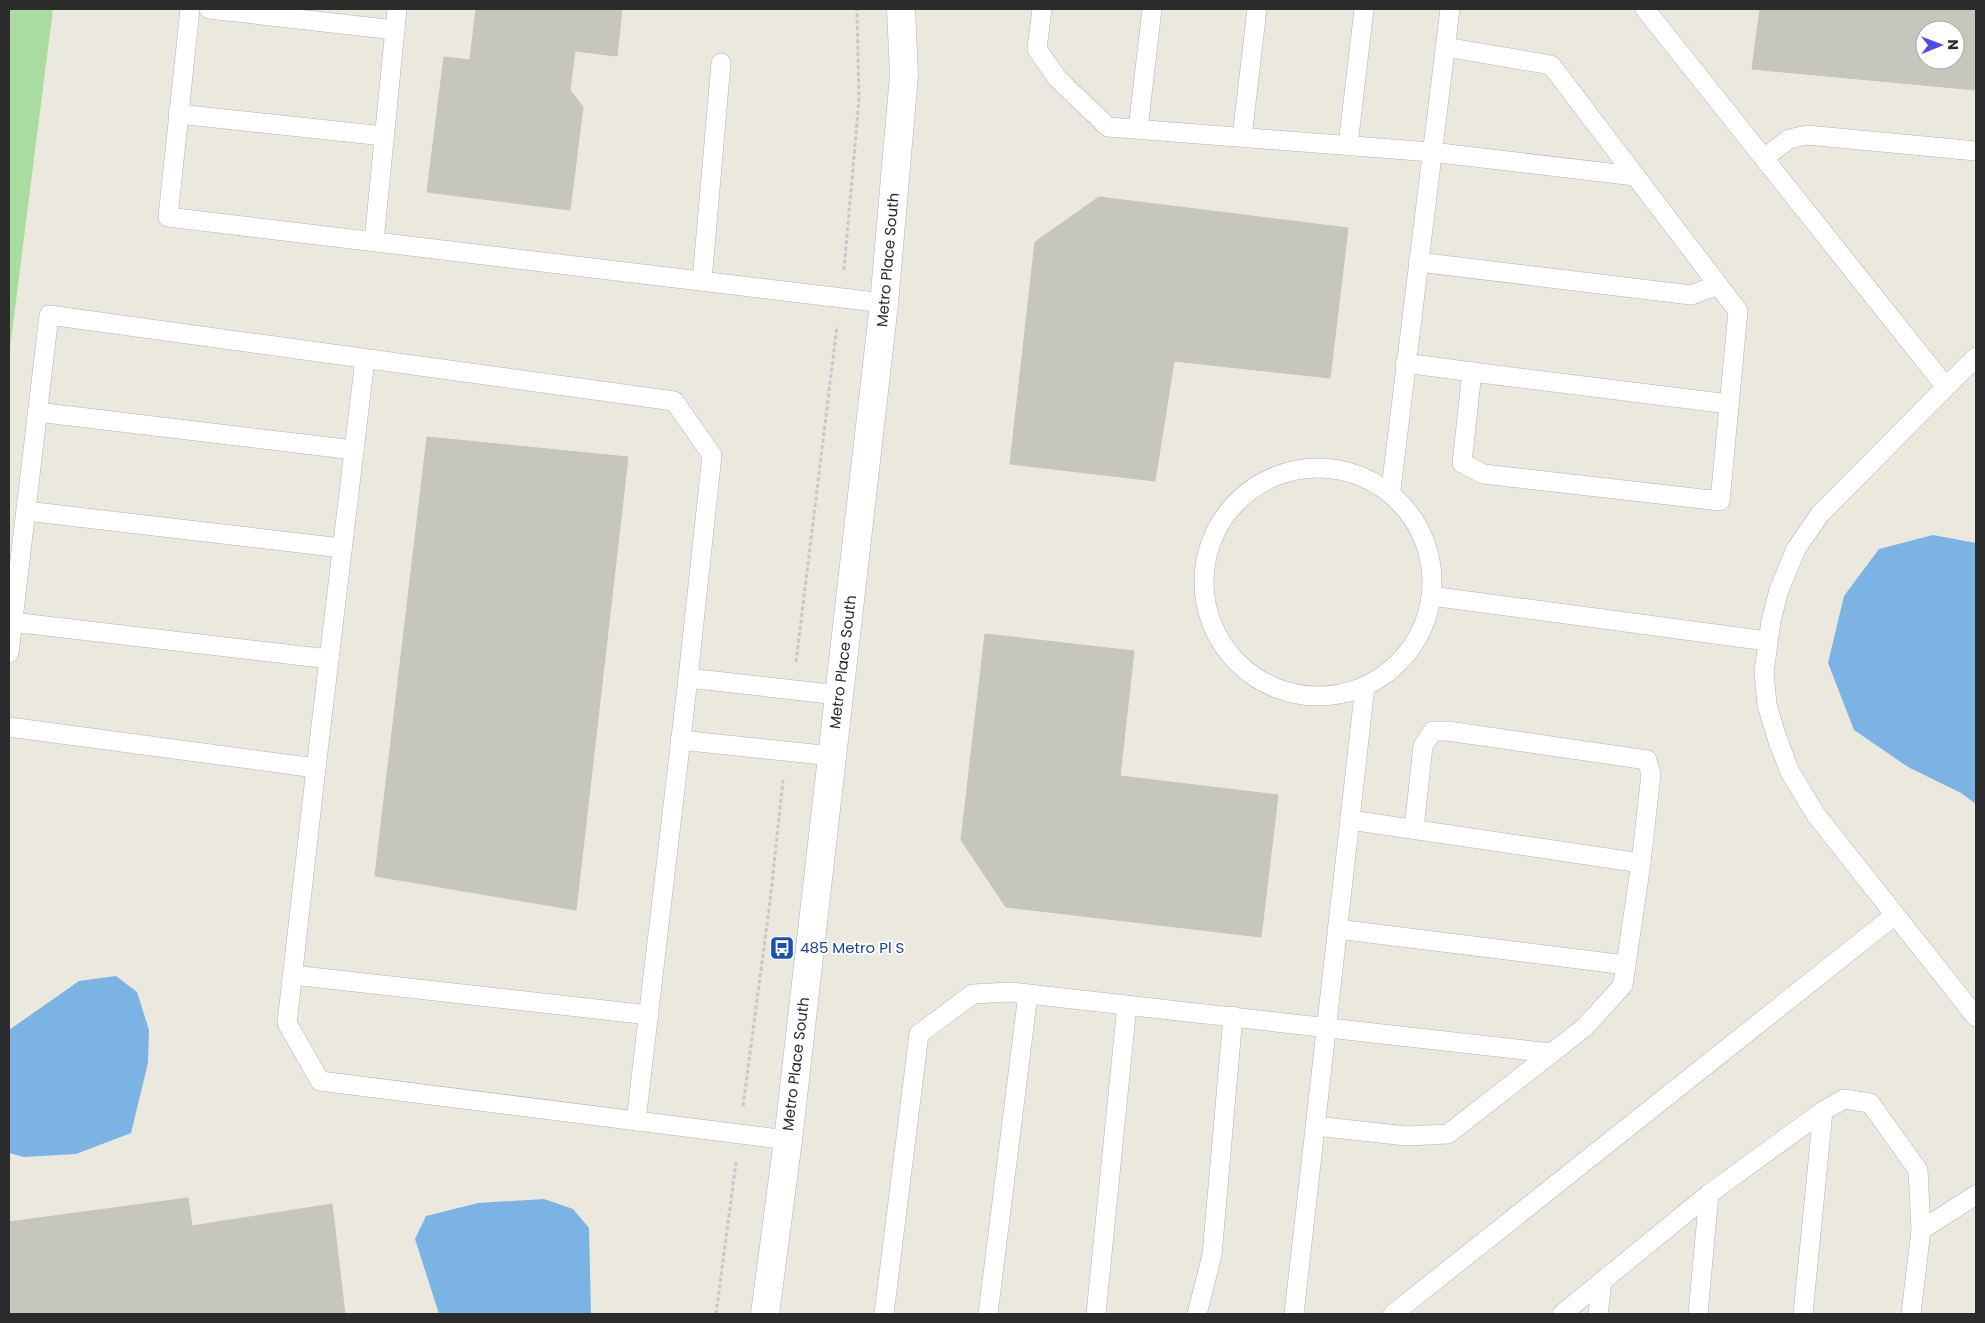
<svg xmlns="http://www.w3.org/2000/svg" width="1985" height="1323" font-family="Poppins,sans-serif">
<rect width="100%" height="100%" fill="#ebe8de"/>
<path fill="#a9dda0" d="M 9,9 L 53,9 L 9,356 Z"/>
<g fill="#7bb4e4">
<path d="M 1933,535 L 1976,543 L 1976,804 L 1961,793 L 1908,767 L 1854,730 L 1828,663 L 1844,596 L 1879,549 Z"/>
<path d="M 116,976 L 137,992 L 149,1030 L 148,1063 L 131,1133 L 76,1154 L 24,1157 L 9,1153 L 9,1030 L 79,981 Z"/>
<path d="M 544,1199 L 573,1209 L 589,1228 L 591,1314 L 439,1314 L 415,1239 L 426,1216 L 478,1203 Z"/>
</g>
<g fill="#c7c6bd" stroke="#c7c4b8" fill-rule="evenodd">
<path d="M 476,9 L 622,9 L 617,56 L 575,51 L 570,90 L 583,107 L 570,210 L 427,192 L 444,57 L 470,60 Z"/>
<path d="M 1760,9 L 1976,9 L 1976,90 L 1752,69 ZM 1925,30 L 1955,30 L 1955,60 L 1925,60 Z"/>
<path d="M 1099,197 L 1348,228 L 1330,378 L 1174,361 L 1155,481 L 1010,464 L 1035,242 Z"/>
<path d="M 427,437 L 628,457 L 576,910 L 375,876 Z"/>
<path d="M 985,634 L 1134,651 L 1120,776 L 1278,795 L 1261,937 L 1006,907 L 961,840 Z"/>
<path d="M 188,1198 L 192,1226 L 332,1204 L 345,1314 L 9,1314 L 9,1222 Z"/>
</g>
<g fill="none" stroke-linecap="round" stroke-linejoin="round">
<defs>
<g id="service">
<path d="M 190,9 L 168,217 L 884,303"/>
<path d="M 209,9 L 395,30"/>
<path d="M 1042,9 L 1037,49 L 1057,78 L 1108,127 L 1431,152 L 1635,176"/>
<path d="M 1645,9 L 1946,387"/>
<path d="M 178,114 L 384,136"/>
<path d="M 1138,129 L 1152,9"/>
<path d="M 1242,137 L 1257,9"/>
<path d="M 1348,145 L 1364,9"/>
<path d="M 1764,158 L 1789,139 L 1807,135 L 1976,151"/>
<path d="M 374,241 L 397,9"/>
<path d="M 1418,262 L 1691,295 L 1718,285"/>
<path d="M 702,281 L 721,63"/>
<path d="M 1976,357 L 1820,514 L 1796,549 L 1779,590 L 1771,621 L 1764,672 L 1767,705 L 1778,741 L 1790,772 L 1816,815 L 1976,1017"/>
<path d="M 1405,363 L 1472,372 L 1462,463 L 1483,474 L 1720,501 L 1738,311 L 1551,65 L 1445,47"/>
<path d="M 1472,372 L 1729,404"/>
<path d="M 37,412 L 354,450"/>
<circle cx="1318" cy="582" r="114"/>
<path d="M 1391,489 L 1450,9"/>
<path d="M 26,511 L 342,548"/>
<path d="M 1431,596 L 1767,641"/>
<path d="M 12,622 L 329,659"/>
<path d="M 9,653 L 49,315 L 674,401 L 712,455 L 688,678 L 636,1121"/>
<path d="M 688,678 L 839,695"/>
<path d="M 9,727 L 316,768 L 287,1023 L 320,1081 L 788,1140"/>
<path d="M 680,740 L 832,756"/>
<path d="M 316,768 L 365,359"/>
<path d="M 1350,820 L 1641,863"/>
<path d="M 1337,929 L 1626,965"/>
<path d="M 293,975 L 649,1015"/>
<path d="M 1315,1126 L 1407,1136 L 1448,1134 L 1585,1027 L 1623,985 L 1641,863 L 1651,774 L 1647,760 L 1448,731 L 1433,731 L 1423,746 L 1414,829"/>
<path d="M 884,1314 L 919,1034 L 973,994 L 1010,992 L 1551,1053"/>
<path d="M 988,1314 L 1028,994"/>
<path d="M 1096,1314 L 1127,1005"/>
<path d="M 1197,1314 L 1212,1255 L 1233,1016"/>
<path d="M 1294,1314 L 1365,686"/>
<path d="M 1393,1314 L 1895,915"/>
<path d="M 1562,1314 L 1709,1194 L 1823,1111 L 1844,1099 L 1870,1103 L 1918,1170 L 1921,1230"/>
<path d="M 1598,1314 L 1602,1282"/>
<path d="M 1698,1314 L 1709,1194"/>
<path d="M 1803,1314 L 1823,1111"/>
<path d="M 1911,1314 L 1921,1230 L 1976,1195"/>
</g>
<path id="minor" d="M 765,1314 L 788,1140 L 884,304 L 904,75 L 901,9"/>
</defs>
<use href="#service" stroke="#b2b2bd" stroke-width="20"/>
<use href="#minor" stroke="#b2b2bd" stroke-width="29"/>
<g stroke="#c8c8c8" stroke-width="3" stroke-dasharray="4 2.5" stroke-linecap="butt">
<path d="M 9,41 L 12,9"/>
<path d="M 844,270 L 859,99 L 857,9"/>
<path d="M 796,662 L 837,326"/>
<path d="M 743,1106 L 770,902 L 783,780"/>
<path d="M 716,1314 L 736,1162"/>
</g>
<use href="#service" stroke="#fff" stroke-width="19"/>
<use href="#minor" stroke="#fff" stroke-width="28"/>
</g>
<defs>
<symbol id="bus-square" viewBox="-11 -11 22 22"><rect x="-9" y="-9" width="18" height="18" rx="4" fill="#1a4fb4" stroke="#fff"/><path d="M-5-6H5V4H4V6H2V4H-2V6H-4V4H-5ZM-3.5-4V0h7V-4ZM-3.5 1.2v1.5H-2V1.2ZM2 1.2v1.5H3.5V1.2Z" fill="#fff"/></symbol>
</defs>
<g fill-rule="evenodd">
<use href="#bus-square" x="768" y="934" width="28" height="28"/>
</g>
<g text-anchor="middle" stroke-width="4" stroke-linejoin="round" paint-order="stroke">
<g font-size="15" fill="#2b2b2b" stroke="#fff">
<text transform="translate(888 260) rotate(-85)" y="5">Metro Place South</text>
<text transform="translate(843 662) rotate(-83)" y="5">Metro Place South</text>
<text transform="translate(796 1064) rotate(-83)" y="5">Metro Place South</text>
</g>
<g font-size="15" fill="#164399" stroke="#fff" text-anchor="start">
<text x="800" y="953">485 Metro Pl S</text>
</g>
</g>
<rect width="1985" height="1323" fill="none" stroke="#2b2b2b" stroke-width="20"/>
<g transform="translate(1940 45) rotate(89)"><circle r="24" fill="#ffffff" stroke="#aaaaaa"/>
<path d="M0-4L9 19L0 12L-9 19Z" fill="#4e4dea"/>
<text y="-8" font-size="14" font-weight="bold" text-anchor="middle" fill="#2b2b2b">N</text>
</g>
</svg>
